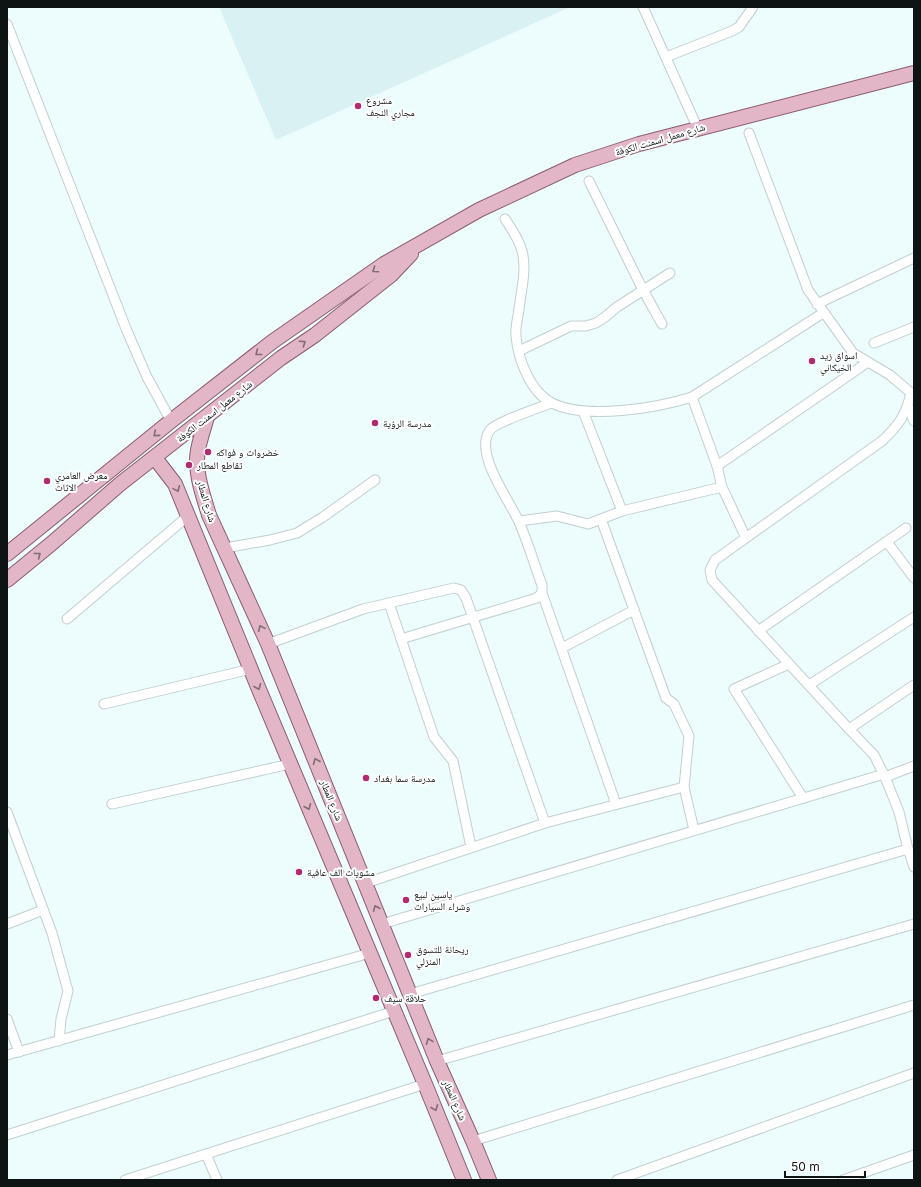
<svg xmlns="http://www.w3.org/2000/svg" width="921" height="1187" font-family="Inter,'Noto Naskh Arabic',sans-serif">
<rect width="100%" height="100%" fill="#edfcfd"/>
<path fill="#daf1f3" d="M 219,7 L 570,7 L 276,140 Z"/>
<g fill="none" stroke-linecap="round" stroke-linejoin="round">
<defs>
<g id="street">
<path d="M 643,7 L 698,129"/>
<path d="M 7,24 L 127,331 L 147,377 L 171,421"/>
<path d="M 666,57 L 732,31 L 739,27 L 753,7"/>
<path d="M 749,133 L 808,290 L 853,353 L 890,375 L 911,393"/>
<path d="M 589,181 L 643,290 L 662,324"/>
<path d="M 505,219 C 512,229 519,240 522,251 C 527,270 521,291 519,309 C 518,317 515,327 516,336 C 518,359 530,392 552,403 C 586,420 657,408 692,397 L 823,313"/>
<path d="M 817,304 L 914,258"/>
<path d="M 874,343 L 914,327"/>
<path d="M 519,351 L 571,326 L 586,326 L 596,323 L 605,317 L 617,307 L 670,273"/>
<path d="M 911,393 C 906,415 898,426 882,441 L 715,560 L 710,570 L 712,580 L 849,729 L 874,755 L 885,777 L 899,812 L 908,849 L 914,867"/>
<path d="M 692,397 L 717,466 L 722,487 L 746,538"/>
<path d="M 551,403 C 539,408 496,422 490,430 C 473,453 510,501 519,522 C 528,542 534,564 542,585 L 542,593 L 616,804"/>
<path d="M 908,406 L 914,421"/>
<path d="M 583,411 L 622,511"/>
<path d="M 717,466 L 868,362"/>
<path d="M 601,519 L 666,698 L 674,704 L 689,736 L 684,787 L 694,830"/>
<path d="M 519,521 L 557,516 L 588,524 L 622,511 L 722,487"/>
<path d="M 887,542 L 914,578"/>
<path d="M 225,548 L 270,540 L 297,533 L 323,517 L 375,480"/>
<path d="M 389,603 L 434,737 L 453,761 L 471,847"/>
<path d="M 67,619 L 188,516"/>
<path d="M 758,631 L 906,528"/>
<path d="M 401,639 L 537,598 L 542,593"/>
<path d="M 268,644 L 363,609 L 454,588 L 461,590 L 466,598 L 545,823"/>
<path d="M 562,648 L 634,610"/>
<path d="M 789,664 L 734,689 L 803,798"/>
<path d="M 809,685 L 914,617"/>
<path d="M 104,704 L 251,669"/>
<path d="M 849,729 L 914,685"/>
<path d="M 885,777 L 914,766"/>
<path d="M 112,804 L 290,764"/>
<path d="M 7,812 L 52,933 L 68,991 L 61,1019 L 59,1041"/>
<path d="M 366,883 L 545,823 L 684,787"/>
<path d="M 7,924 L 43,910"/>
<path d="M 382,924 L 884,774"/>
<path d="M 410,994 L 908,849"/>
<path d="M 7,1019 L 19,1052"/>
<path d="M 7,1055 L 370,953"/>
<path d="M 437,1061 L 914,924"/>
<path d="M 7,1135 L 394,1011"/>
<path d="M 473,1141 L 914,1005"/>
<path d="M 206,1154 L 217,1180"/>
<path d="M 125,1180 L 425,1084"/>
<path d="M 617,1180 L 914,1073"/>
<path d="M 843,1180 L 914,1155"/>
</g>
<g id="primary">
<path d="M 207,417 C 204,428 200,439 198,450 C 194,471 203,495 209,515 L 268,644 L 437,1061 L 473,1141 L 489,1180"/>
<path d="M 155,458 L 175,484 L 258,687 L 425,1084 L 464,1180"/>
<path d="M 7,554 L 171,421 L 272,342 L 384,264 L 479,210 L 575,165 L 639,144 L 914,73"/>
<path d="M 7,580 L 51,544 L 120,484 L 281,358 L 315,335 L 391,275 L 411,254"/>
</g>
</defs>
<use href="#street" stroke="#c1cfd0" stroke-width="11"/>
<use href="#primary" stroke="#8b5c70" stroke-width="16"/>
<use href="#street" stroke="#fff" stroke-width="9"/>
<use href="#primary" stroke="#e2b5c7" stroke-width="14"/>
</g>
<defs><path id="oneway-chevron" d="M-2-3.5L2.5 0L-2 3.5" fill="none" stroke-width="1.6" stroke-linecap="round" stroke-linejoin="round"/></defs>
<g stroke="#836c76">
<use href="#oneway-chevron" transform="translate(375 270) rotate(145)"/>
<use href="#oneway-chevron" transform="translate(303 343) rotate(-34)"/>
<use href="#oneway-chevron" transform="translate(258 353) rotate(142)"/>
<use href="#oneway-chevron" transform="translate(156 434) rotate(140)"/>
<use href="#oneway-chevron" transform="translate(177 489) rotate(66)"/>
<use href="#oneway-chevron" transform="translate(38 555) rotate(-38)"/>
<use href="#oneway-chevron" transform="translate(261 628) rotate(-114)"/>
<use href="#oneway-chevron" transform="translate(258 687) rotate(68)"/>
<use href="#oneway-chevron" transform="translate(316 761) rotate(-112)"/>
<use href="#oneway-chevron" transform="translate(308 807) rotate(67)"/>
<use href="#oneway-chevron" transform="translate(376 908) rotate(-113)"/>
<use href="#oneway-chevron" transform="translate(429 1041) rotate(-112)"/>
<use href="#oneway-chevron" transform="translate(435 1108) rotate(68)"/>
</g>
<g fill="#b22b70" stroke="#fff" stroke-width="1.5">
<circle cx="358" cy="106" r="4"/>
<circle cx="812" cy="361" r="4"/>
<circle cx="375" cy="423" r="4"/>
<circle cx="208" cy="452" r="4"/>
<circle cx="189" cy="465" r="4"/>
<circle cx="47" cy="481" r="4"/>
<circle cx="366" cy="778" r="4"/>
<circle cx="299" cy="872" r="4"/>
<circle cx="406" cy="900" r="4"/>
<circle cx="408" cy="955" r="4"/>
<circle cx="376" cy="998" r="4"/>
</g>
<g text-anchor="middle" stroke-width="4" stroke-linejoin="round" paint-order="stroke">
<g font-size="10" fill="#0e1313" stroke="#fff" text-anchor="start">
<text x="366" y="104">مشروع<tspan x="366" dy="12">مجاري النجف</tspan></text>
<text x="820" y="359">اسواق زيد<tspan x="820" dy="12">الخيكاني</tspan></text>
<text x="383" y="427">مدرسة الرؤية</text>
<text x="216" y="456">خضروات و فواكه</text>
<text x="197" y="469">تقاطع المطار</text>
<text x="55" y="479">معرض العامري<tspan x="55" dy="12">الاثاث</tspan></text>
<text x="374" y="782">مدرسة سما بغداد</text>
<text x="307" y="876">مشويات الف عافية</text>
<text x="414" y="898">ياسين لبيع<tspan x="414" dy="12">وشراء السيارات</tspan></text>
<text x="416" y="953">ريحانة للتسوق<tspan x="416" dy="12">المنزلي</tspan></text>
<text x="384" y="1002">حلاقة سيف</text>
</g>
<g font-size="10" fill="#0e1313" stroke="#fff">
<text transform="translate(660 139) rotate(-16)" y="4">شارع معمل اسمنت الكوفة</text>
<text transform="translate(214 411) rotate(-38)" y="4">شارع معمل اسمنت الكوفة</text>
<text transform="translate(207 501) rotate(73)" y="4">شارع المطار</text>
<text transform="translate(332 800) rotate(68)" y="4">شارع المطار</text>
<text transform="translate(455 1100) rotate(66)" y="4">شارع المطار</text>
</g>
</g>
<rect width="921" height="1187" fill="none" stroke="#0e1313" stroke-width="16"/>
<path d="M785 1171v6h80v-6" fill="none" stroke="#0e1313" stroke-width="2"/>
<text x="791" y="1171" font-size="12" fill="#0e1313" stroke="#ffffff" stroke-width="3" paint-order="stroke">50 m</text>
</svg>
